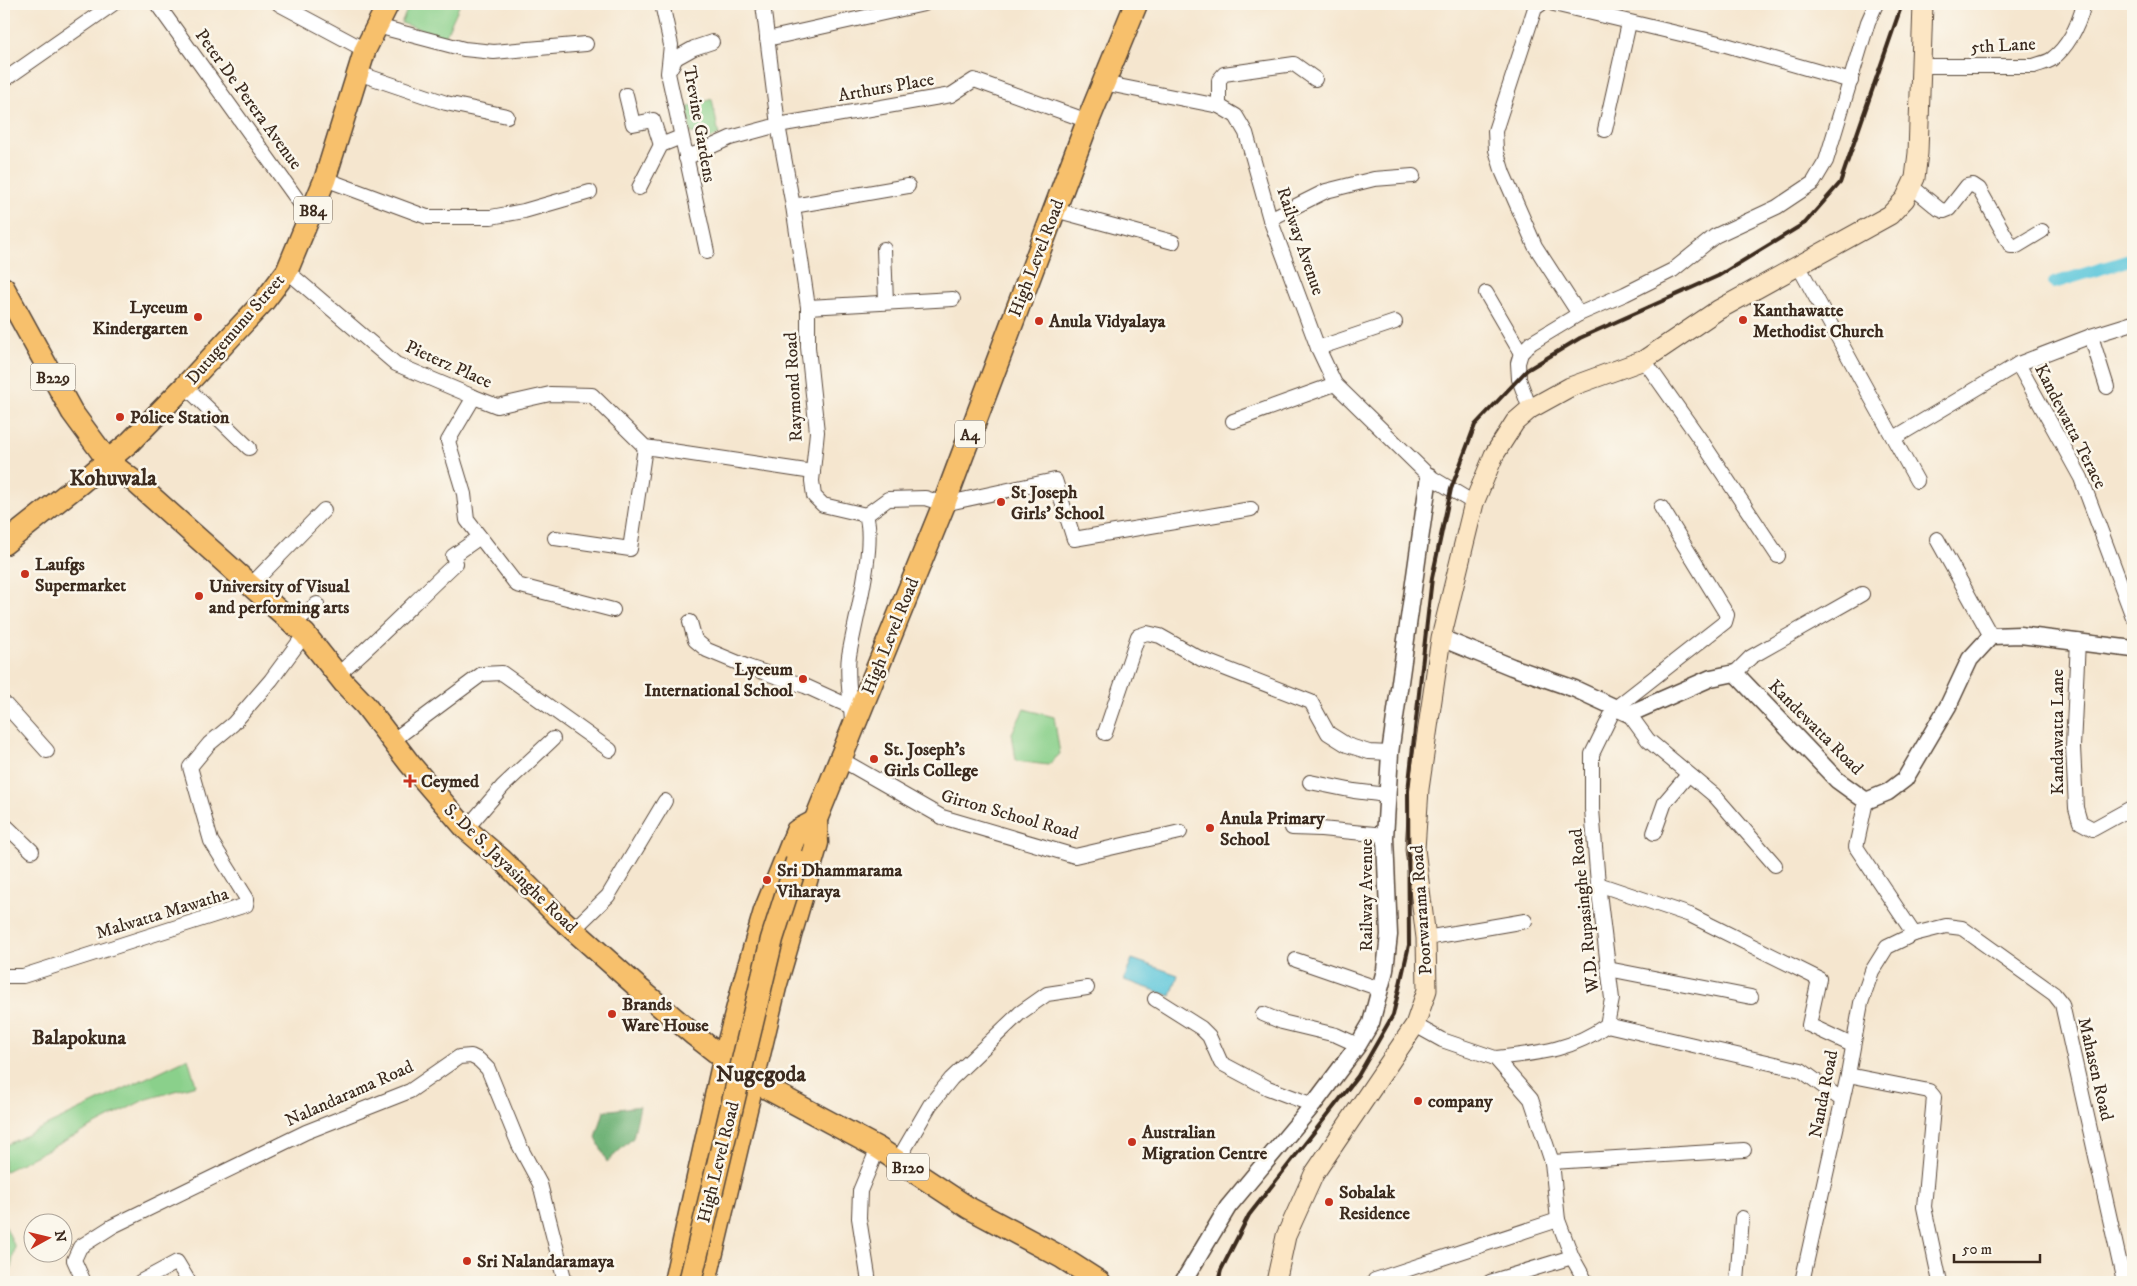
<svg xmlns="http://www.w3.org/2000/svg" width="2137" height="1286" font-family="'IM FELL DW Pica',serif">
<rect width="100%" height="100%" fill="#fbf7ec"/>
<filter id="ink" filterUnits="userSpaceOnUse"><feTurbulence type="fractalNoise" baseFrequency=".02" numOctaves="2"/><feDisplacementMap in="SourceGraphic" scale="10" xChannelSelector="R" yChannelSelector="G"/><feConvolveMatrix kernelMatrix="1 2 1 2 8 2 1 2 1" color-interpolation-filters="sRGB"/></filter>
<filter id="wash" filterUnits="userSpaceOnUse"><feTurbulence type="fractalNoise" baseFrequency=".0096" numOctaves="4" result="noise"/><feDisplacementMap in="SourceGraphic" scale="20" xChannelSelector="R" yChannelSelector="G"/><feGaussianBlur stdDeviation="1.12" result="paint"/><feColorMatrix in="noise" values="0 0 0 0 0 0 0 0 0 0 0 0 0 0 0 0 0 1.4 0 .05"/><feComposite in="paint" operator="in"/></filter>
<g filter="url(#wash)">
<rect width="100%" height="100%" fill="#f5e6cf"/>
<g fill="#8ad08b" stroke="#627d54">
<path d="M 410,4 L 460,4 L 445,37 L 401,23 Z"/>
<path d="M 712,99 L 719,135 L 703,142 L 704,135 L 690,133 L 688,107 Z"/>
<path d="M 1024,709 L 1054,717 L 1060,754 L 1048,765 L 1016,761 L 1012,733 Z"/>
<path d="M 188,1058 L 196,1085 L 144,1100 L 4,1172 L 4,1146 Z"/>
<path d="M 4,1223 L 15,1247 L 9,1278 L 4,1281 Z"/>
</g>
<path fill="#6fb277" stroke="#556e4a" d="M 640,1106 L 633,1138 L 607,1162 L 596,1138 L 604,1111 Z"/>
<path fill="#60c8db" stroke="#4e797c" d="M 1132,959 L 1178,975 L 1171,996 L 1124,980 Z"/>
<g fill="none" stroke-linecap="round" stroke-linejoin="round">
<path stroke="#60c8db" stroke-width="12" d="M 2054,283 L 2133,259"/>
</g>
</g>
<g filter="url(#ink)">
<g fill="none" stroke-linecap="round" stroke-linejoin="round">
<defs>
<g id="minor">
<path d="M 157,4 L 310,217"/>
<path d="M 279,4 L 365,50"/>
<path d="M 662,4 L 671,45 L 668,73 L 707,252"/>
<path d="M 763,4 L 778,125 L 793,206 L 808,307 L 808,347 L 817,432 L 812,481 L 814,496 L 823,505 L 866,515 C 876,547 855,620 849,656 C 846,676 851,701 852,721"/>
<path d="M 1541,4 L 1535,8 L 1495,131 L 1496,150 L 1503,173 L 1535,246 L 1579,314"/>
<path d="M 1554,4 L 1719,43 L 1851,81"/>
<path d="M 377,26 L 464,49 L 494,52 L 586,44"/>
<path d="M 767,39 L 924,4"/>
<path d="M 1920,66 L 2034,66 C 2039,64 2048,62 2052,59 C 2069,46 2079,23 2084,4"/>
<path d="M 670,69 L 676,58 L 694,48 L 712,42"/>
<path d="M 358,73 L 446,103 L 507,116"/>
<path d="M 4,80 L 113,4"/>
<path d="M 1103,83 L 1219,106 L 1236,116 L 1246,133 L 1270,219 L 1318,348 L 1335,384 L 1429,476 L 1474,503"/>
<path d="M 626,95 L 633,124 L 653,120 L 661,145"/>
<path d="M 1219,106 L 1219,80 L 1224,74 L 1294,64 L 1315,79"/>
<path d="M 1605,130 L 1629,23"/>
<path d="M 686,158 L 730,138 L 778,125 L 951,95 L 974,80 L 1088,121"/>
<path d="M 325,179 L 427,217 L 491,217 L 524,211 L 590,192"/>
<path d="M 1911,186 L 1939,209 L 1944,211 L 1949,209 L 1967,186 L 1973,185 L 1979,189 L 2011,246 L 2017,246 L 2042,231"/>
<path d="M 639,188 L 661,145 L 681,137"/>
<path d="M 793,206 L 908,186"/>
<path d="M 1055,210 L 1173,242"/>
<path d="M 1270,219 L 1326,191 L 1374,179 L 1413,176"/>
<path d="M 884,249 L 886,302"/>
<path d="M 1798,265 L 1917,481"/>
<path d="M 287,271 L 396,364 L 474,397 L 497,406 L 550,394 L 592,395 L 645,447 L 813,472"/>
<path d="M 1486,293 L 1521,353"/>
<path d="M 808,307 L 953,299"/>
<path d="M 2091,336 L 2107,387"/>
<path d="M 1318,348 L 1395,322"/>
<path d="M 1644,360 L 1702,442 L 1778,556"/>
<path d="M 2018,364 L 2081,478 L 2133,617"/>
<path d="M 185,386 L 249,448"/>
<path d="M 474,397 L 448,441 L 464,494 L 467,520 L 517,585 L 613,610"/>
<path d="M 1530,409 L 1519,379 L 1518,363 L 1521,353 L 1531,343 L 1579,314 L 1625,294 L 1673,270 L 1715,236 L 1777,207 L 1813,183 L 1826,161 L 1868,22 L 1876,4"/>
<path d="M 1233,421 L 1335,384"/>
<path d="M 1894,438 L 2018,364 L 2091,336 L 2133,323"/>
<path d="M 866,515 L 888,499 L 925,498 L 944,504 L 1055,480 L 1074,539 L 1251,509"/>
<path d="M 555,538 L 630,549 L 645,447"/>
<path d="M 1937,539 L 1991,636"/>
<path d="M 251,585 L 324,510"/>
<path d="M 690,622 L 695,640 L 707,650 L 748,667 L 805,686 L 851,707"/>
<path d="M 294,623 L 317,604"/>
<path d="M 2078,641 L 2073,747 L 2076,808 L 2080,822 L 2093,829 L 2133,807"/>
<path d="M 1735,673 L 1751,657 L 1862,594"/>
<path d="M 338,674 C 379,639 416,600 456,563 L 453,556 L 480,537"/>
<path d="M 4,703 L 47,751"/>
<path d="M 1629,714 L 1648,740 L 1714,795 L 1775,865"/>
<path d="M 1105,733 L 1138,636 L 1147,633 L 1160,636 L 1201,659 L 1311,702 L 1328,733 L 1347,745 L 1369,752 L 1390,753"/>
<path d="M 392,741 L 482,674 L 502,673 L 610,750"/>
<path d="M 842,760 L 942,817 L 1075,856 L 1180,832"/>
<path d="M 1310,782 L 1354,791 L 1387,795"/>
<path d="M 1866,801 L 1856,847 L 1914,934"/>
<path d="M 4,824 L 32,851"/>
<path d="M 1292,828 L 1321,829 L 1385,835"/>
<path d="M 466,829 L 503,786 L 553,739"/>
<path d="M 1654,833 L 1665,802 L 1688,775"/>
<path d="M 1598,884 L 1690,915 L 1819,979 L 1809,1025 L 1852,1045"/>
<path d="M 574,929 L 608,896 L 665,801"/>
<path d="M 1426,938 L 1525,921"/>
<path d="M 1296,960 L 1380,989"/>
<path d="M 1608,969 L 1751,997"/>
<path d="M 4,976 L 23,976 L 246,905 L 247,899 L 211,841 L 190,767 L 209,744 L 233,724 L 271,680 L 305,634"/>
<path d="M 1155,999 L 1201,1028 L 1209,1036 L 1221,1063 L 1268,1088 L 1313,1105"/>
<path d="M 1263,1014 L 1282,1022 L 1336,1035 L 1358,1045"/>
<path d="M 1415,1025 L 1442,1040 L 1495,1058 L 1531,1099 L 1552,1162 L 1558,1220 L 1572,1257 L 1586,1282"/>
<path d="M 1607,1025 L 1801,1070 L 1842,1100"/>
<path d="M 1495,1058 C 1539,1053 1570,1051 1607,1025 L 1612,999 L 1598,884 L 1592,809 L 1592,754 L 1614,709 L 1725,622 L 1727,615 L 1661,507"/>
<path d="M 1848,1075 L 1929,1091 L 1934,1097 L 1924,1207 L 1940,1282"/>
<path d="M 898,1160 L 930,1105 L 951,1079 L 1020,1013 L 1047,994 L 1087,988"/>
<path d="M 1552,1162 L 1744,1150"/>
<path d="M 84,1282 L 74,1260 L 80,1247 L 113,1226 L 306,1132 L 410,1091 L 459,1057 L 471,1056 L 479,1060 L 488,1069 L 519,1145 L 540,1184 L 565,1282"/>
<path d="M 140,1282 L 177,1262 L 189,1282"/>
<path d="M 869,1282 L 859,1218 L 860,1191 L 878,1148"/>
<path d="M 1375,1282 L 1375,1280 L 1558,1220"/>
<path d="M 1490,1282 L 1572,1257"/>
<path d="M 1737,1282 L 1742,1218"/>
<path d="M 1802,1282 L 1848,1075 L 1861,1003 L 1872,971 L 1887,947 L 1914,934 L 1946,926 L 1962,928 L 2054,994 L 2062,1004 L 2124,1282"/>
</g>
<g id="tertiary">
<path d="M 1441,638 L 1512,667 L 1575,689 L 1629,714 L 1711,678 L 1735,673 L 1837,780 L 1866,801 L 1888,792 L 1905,779 L 1948,706 L 1970,659 L 1991,636 L 2020,635 L 2133,649"/>
<path d="M 1183,1282 L 1228,1207 L 1313,1105 L 1358,1045 L 1371,1023 L 1385,970 L 1389,935 L 1385,838 L 1390,753 L 1429,476"/>
</g>
<path id="secondary" d="M 1276,1282 L 1286,1236 L 1314,1174 L 1415,1025 L 1427,990 L 1426,938 L 1415,849 L 1419,789 L 1441,638 L 1474,503 L 1494,455 L 1515,422 L 1530,409 L 1570,387 L 1644,360 L 1718,310 L 1890,215 L 1905,199 L 1915,178 L 1918,153 L 1923,4"/>
<g id="primary">
<path d="M 4,288 L 72,412 L 108,461 L 135,482 L 305,634 L 344,683 L 365,705 L 410,764 L 466,829 L 501,859 L 558,916 L 641,990 L 694,1035 L 753,1081 L 878,1148 L 969,1208 L 1061,1257 L 1100,1282"/>
<path d="M 4,544 L 82,482 L 130,442 L 185,386 L 265,300 L 287,271 L 325,179 L 365,50 L 388,4"/>
</g>
<g id="trunk">
<path d="M 810,834 L 944,504 L 1088,121 L 1136,4"/>
<path d="M 675,1282 L 724,1060 L 745,980 L 765,911 L 797,831 L 816,821 L 817,843 L 775,987 L 705,1282"/>
</g>
</defs>
<use href="#minor" stroke="#574639" stroke-width="16"/>
<use href="#tertiary" stroke="#574639" stroke-width="19"/>
<use href="#secondary" stroke="#574639" stroke-width="21"/>
<use href="#primary" stroke="#574639" stroke-width="24"/>
<use href="#trunk" stroke="#574639" stroke-width="25"/>
<use href="#minor" stroke="#fff" stroke-width="14"/>
<use href="#tertiary" stroke="#fff" stroke-width="16"/>
<use href="#secondary" stroke="#fce6c4" stroke-width="19"/>
<use href="#primary" stroke="#f7c06c" stroke-width="21"/>
<use href="#trunk" stroke="#f7c06c" stroke-width="22"/>
<path stroke="#3b2a1e" stroke-width="4" d="M 1218,1282 L 1221,1270 L 1249,1215 L 1358,1076 L 1393,1015 L 1409,945 L 1408,791 L 1432,578 L 1451,489 L 1475,425 L 1527,370 L 1580,338 L 1718,276 L 1805,223 L 1840,183 L 1902,4"/>
<defs>
<path id="trunk-bridge" d="M 690,1282 L 772,939 L 797,861"/>
</defs>
<use href="#trunk-bridge" stroke="#574639" stroke-width="25" stroke-linecap="butt"/>
<use href="#trunk-bridge" stroke="#f7c06c" stroke-width="22"/>
</g>
</g>
<g fill="#c8321e" stroke="#fbf7ec" stroke-width="2">
<circle cx="198" cy="317" r="5"/>
<circle cx="1743" cy="320" r="5"/>
<circle cx="1039" cy="321" r="5"/>
<circle cx="120" cy="417" r="5"/>
<circle cx="1001" cy="502" r="5"/>
<circle cx="25" cy="574" r="5"/>
<circle cx="199" cy="596" r="5"/>
<circle cx="803" cy="679" r="5"/>
<circle cx="874" cy="759" r="5"/>
<path d="M407.5 773.5h5v5h5v5h-5v5h-5v-5h-5v-5h5z"/>
<circle cx="1210" cy="828" r="5"/>
<circle cx="767" cy="880" r="5"/>
<circle cx="612" cy="1014" r="5"/>
<circle cx="1418" cy="1101" r="5"/>
<circle cx="1132" cy="1142" r="5"/>
<circle cx="1329" cy="1202" r="5"/>
<circle cx="467" cy="1261" r="5"/>
</g>
<g text-anchor="middle" stroke-width="5" stroke-linejoin="round" paint-order="stroke">
<g fill="#fbf7ec" stroke="#75685c" stroke-width="1">
<rect x="294" y="196.5" width="38" height="27" rx="4"/>
<rect x="30.5" y="363.5" width="45" height="27" rx="4"/>
<rect x="955" y="420.5" width="30" height="27" rx="4"/>
<rect x="887" y="1153.5" width="42" height="27" rx="4"/>
</g>
<g font-size="16" font-weight="bold" fill="#3b2a1e">
<text x="313" y="216">B84</text>
<text x="53" y="383">B229</text>
<text x="970" y="440">A4</text>
<text x="908" y="1173">B120</text>
</g>
<g font-size="18" fill="#3b2a1e" stroke="#fbf7ec">
<text transform="translate(2003 45) rotate(-3)" y="6">5th Lane</text>
<text transform="translate(886 87) rotate(-10)" y="6">Arthurs Place</text>
<text transform="translate(249 99) rotate(54)" y="6">Peter De Perera Avenue</text>
<text transform="translate(700 124) rotate(80)" y="6">Trevine Gardens</text>
<text transform="translate(1301 241) rotate(71)" y="6">Railway Avenue</text>
<text transform="translate(1036 258) rotate(-69)" y="6">High Level Road</text>
<text transform="translate(235 329) rotate(-49)" y="6">Dutugemunu Street</text>
<text transform="translate(449 364) rotate(24)" y="6">Pieterz Place</text>
<text transform="translate(793 387) rotate(-93)" y="6">Raymond Road</text>
<text transform="translate(2071 426) rotate(63)" y="6">Kandewatta Terace</text>
<text transform="translate(890 636) rotate(-68)" y="6">High Level Road</text>
<text transform="translate(1816 727) rotate(45)" y="6">Kandewatta Road</text>
<text transform="translate(2057 732) rotate(-90)" y="6">Kandawatta Lane</text>
<text transform="translate(1010 814) rotate(16)" y="6">Girton School Road</text>
<text transform="translate(511 868) rotate(44)" y="6">S. De S. Jayasinghe Road</text>
<text transform="translate(1366 895) rotate(-90)" y="6">Railway Avenue</text>
<text transform="translate(1421 910) rotate(-94)" y="6">Poorwarama Road</text>
<text transform="translate(1584 911) rotate(-96)" y="6">W.D. Rupasinghe Road</text>
<text transform="translate(162 913) rotate(-17)" y="6">Malwatta Mawatha</text>
<text transform="translate(2096 1069) rotate(77)" y="6">Mahasen Road</text>
<text transform="translate(349 1093) rotate(-24)" y="6">Nalandarama Road</text>
<text transform="translate(1823 1094) rotate(-79)" y="6">Nanda Road</text>
<text transform="translate(718 1162) rotate(-76)" y="6">High Level Road</text>
</g>
<g font-size="18" font-weight="bold" fill="#3b2a1e" stroke="#fbf7ec" text-anchor="start">
<text x="188" y="313" text-anchor="end">Lyceum<tspan x="188" dy="21">Kindergarten</tspan></text>
<text x="1753" y="316">Kanthawatte<tspan x="1753" dy="21">Methodist Church</tspan></text>
<text x="1049" y="327">Anula Vidyalaya</text>
<text x="130" y="423">Police Station</text>
<text x="1011" y="498">St Joseph<tspan x="1011" dy="21">Girls' School</tspan></text>
<text x="35" y="570">Laufgs<tspan x="35" dy="21">Supermarket</tspan></text>
<text x="209" y="592">University of Visual<tspan x="209" dy="21">and performing arts</tspan></text>
<text x="793" y="675" text-anchor="end">Lyceum<tspan x="793" dy="21">International School</tspan></text>
<text x="884" y="755">St. Joseph's<tspan x="884" dy="21">Girls College</tspan></text>
<text x="421" y="787">Ceymed</text>
<text x="1220" y="824">Anula Primary<tspan x="1220" dy="21">School</tspan></text>
<text x="777" y="876">Sri Dhammarama<tspan x="777" dy="21">Viharaya</tspan></text>
<text x="622" y="1010">Brands<tspan x="622" dy="21">Ware House</tspan></text>
<text x="1428" y="1107">company</text>
<text x="1142" y="1138">Australian<tspan x="1142" dy="21">Migration Centre</tspan></text>
<text x="1339" y="1198">Sobalak<tspan x="1339" dy="21">Residence</tspan></text>
<text x="477" y="1267">Sri Nalandaramaya</text>
</g>
<g font-size="20" font-weight="bold" fill="#3b2a1e" stroke="#fbf7ec">
<text x="79" y="1044">Balapokuna</text>
</g>
<g font-size="22" font-weight="bold" fill="#3b2a1e" stroke="#fbf7ec">
<text x="113" y="485">Kohuwala</text>
<text x="761" y="1081">Nugegoda</text>
</g>
</g>
<rect width="2137" height="1286" fill="none" stroke="#fbf7ec" stroke-width="20"/>
<g transform="translate(48 1238) rotate(82)"><circle r="24" fill="#fbf7ec" stroke="#aea59a"/>
<path d="M0-4L9 19L0 12L-9 19Z" fill="#c8321e"/>
<text y="-8" font-size="14" font-weight="bold" text-anchor="middle" fill="#3b2a1e">N</text>
</g>
<path d="M1954 1254v8h86v-8" fill="none" stroke="#3b2a1e" stroke-width="2.5"/>
<text x="1962" y="1254" font-size="15" fill="#3b2a1e" stroke="#fbf7ec" stroke-width="4" paint-order="stroke">50 m</text>
</svg>
